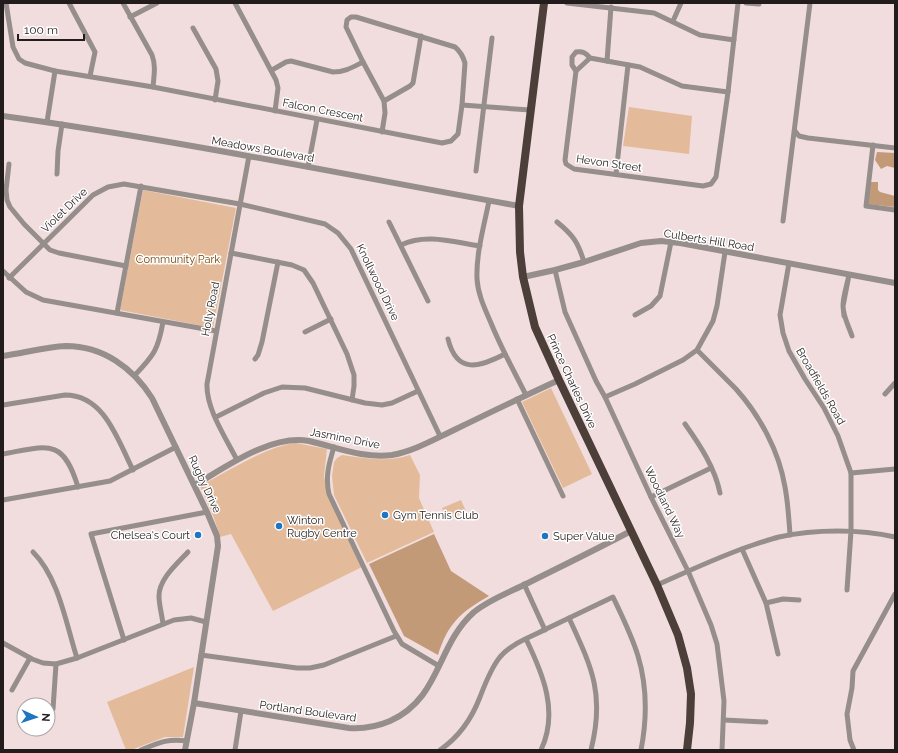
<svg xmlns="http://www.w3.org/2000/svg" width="898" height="753" font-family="Raleway,sans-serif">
<rect width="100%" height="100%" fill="#f2ddde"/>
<g fill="#e3bb9a">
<path d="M 629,107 L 692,116 L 689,154 L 623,146 Z"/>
<path d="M 143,190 L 236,208 L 213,328 L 120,310 Z"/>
<path d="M 551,388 L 592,474 L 563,488 L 522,402 Z"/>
<path d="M 296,443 L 327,449 L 324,476 L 327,493 L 362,567 L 273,611 L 231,534 L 220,537 L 214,518 L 200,486 C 225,473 269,445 296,443 Z"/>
<path d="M 342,455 C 365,458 387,463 410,455 L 420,475 L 419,498 L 434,532 L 367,563 L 334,495 L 332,476 L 334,462 L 337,458 Z"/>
<path d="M 461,500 L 466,511 L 447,520 L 442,508 Z"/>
<path d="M 194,667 L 183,737 L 165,737 L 131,750 L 126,750 L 107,702 Z"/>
</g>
<g fill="#c39a77">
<path d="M 877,152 L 895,153 L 895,168 L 887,166 L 881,169 L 875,160 Z"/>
<path d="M 871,182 L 878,182 L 878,190 L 880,192 L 895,196 L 895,207 L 867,204 Z"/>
<path d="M 434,534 L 451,571 L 489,596 C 461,612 448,623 438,655 L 404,636 L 369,564 Z"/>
</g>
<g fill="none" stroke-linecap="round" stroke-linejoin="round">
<g stroke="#968e8b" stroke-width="5">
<path d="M 6,3 L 13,47 L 19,59 L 25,63 L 55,71 L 153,87 L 442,143 L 451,141 L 458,134 L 462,105 L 465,63 C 463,56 461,52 455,47 L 356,17 L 351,17 L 347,20 L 346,27 L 363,62 L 384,101 L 385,113 L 382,132"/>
<path d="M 69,3 L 95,52 L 90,76"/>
<path d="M 123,3 L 152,55 C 156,66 154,75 153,87"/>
<path d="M 235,3 L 276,80 L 278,88 L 275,111"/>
<path d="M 567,3 L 654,13 L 700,35 L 734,40"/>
<path d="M 746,3 L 759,4"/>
<path d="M 130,17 L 157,3"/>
<path d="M 673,21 L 681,3"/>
<path d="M 193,28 L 216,69 L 218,81 L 215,100"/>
<path d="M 590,58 C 586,53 583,51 576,52 L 572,57 L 572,65 L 576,71 L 565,160 L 566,164 L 574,169 L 703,186 L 711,184 L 716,177 L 728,92 L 738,3"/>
<path d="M 607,61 L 611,7"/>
<path d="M 272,70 L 286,62 L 291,61 L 333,72 C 345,72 353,67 363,62"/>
<path d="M 576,71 L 590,58 L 640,67 L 682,86 L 728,92"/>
<path d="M 384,101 L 410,86 L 413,83 L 421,36"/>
<path d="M 462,105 L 530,110"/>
<path d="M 47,122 L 55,71"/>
<path d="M 795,131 L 799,136 L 808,138 L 895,148"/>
<path d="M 873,145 L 866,206 L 895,210"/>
<path d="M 9,164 L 6,190 L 7,200 L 10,207 L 24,224 L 50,250 L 59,253 L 126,266"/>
<path d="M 308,167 L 317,120"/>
<path d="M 476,171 L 492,38"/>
<path d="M 57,174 L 58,151 L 62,124"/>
<path d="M 616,174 L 628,65"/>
<path d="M 489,201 C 484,226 476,253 477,279 C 478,295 485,309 491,323 C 501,348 514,371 526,395"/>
<path d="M 783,221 L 810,3"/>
<path d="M 389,222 L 428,301"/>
<path d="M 557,222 C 573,235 578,242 584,262"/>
<path d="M 401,245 C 426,233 453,242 480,246"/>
<path d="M 231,253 L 292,265 L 304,270 L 313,283 L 347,354 L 354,375 L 354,386 L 352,400"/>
<path d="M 789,263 L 780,315 L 783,333 L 789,351 L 805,379 L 824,408 L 838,436 L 851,473 L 851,531 L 847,590"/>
<path d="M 555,270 L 565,312 L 596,381 L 605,397 L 651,497 L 688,571 L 711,625 L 717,644 L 724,701 L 722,750"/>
<path d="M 3,271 L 26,292 L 43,300 L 216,331"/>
<path d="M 9,278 L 93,195 L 108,187 L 124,184 L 240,204 L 325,224 L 338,233 L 351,249 L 440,436"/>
<path d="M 117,313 L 141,186"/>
<path d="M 635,315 L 651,306 L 660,296 L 671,242"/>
<path d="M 844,316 L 843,306 L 849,275 C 847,285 843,296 843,306 C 843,316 849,327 852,336"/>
<path d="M 305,332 L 331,319"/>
<path d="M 448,339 C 457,375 480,367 505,354"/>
<path d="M 697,350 C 710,363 723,376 736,389 C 760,416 779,451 785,487 C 788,503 789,519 790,535"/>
<path d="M 255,359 L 258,355 L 262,342 L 278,262"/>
<path d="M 135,375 C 154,355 158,350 163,322"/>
<path d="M 885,394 L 895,383"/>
<path d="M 605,397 L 635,384 L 683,360 L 697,350 L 713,321 L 717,306 L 725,252"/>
<path d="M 517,399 L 563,496"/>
<path d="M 3,405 L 65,395 C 105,395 118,441 133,470"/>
<path d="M 216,417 L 264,393 L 282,387 L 305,388 L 365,403 L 382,405 L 392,403 L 418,391"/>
<path d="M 685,424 C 700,445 715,468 720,493"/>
<path d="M 334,447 C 329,463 325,477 329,494 L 394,631 L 402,644 L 439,666"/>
<path d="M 3,454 C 47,446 63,437 78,487"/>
<path d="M 237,460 C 226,438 206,409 207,384 L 249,156"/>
<path d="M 851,473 L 895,469"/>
<path d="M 651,497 L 711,468"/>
<path d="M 3,500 L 110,481 L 176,447"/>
<path d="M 742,549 L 766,603 L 778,654"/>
<path d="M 33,552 C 59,578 66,624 77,658"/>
<path d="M 524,584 L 545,630"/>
<path d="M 657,585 C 689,571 720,556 753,545 C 762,542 771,539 779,537 C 815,529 860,529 895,537"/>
<path d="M 766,603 L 783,599 L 799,600"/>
<path d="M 569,618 C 592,668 605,694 591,750"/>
<path d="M 163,624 C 162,615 159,605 159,596 C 159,579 177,564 188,552"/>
<path d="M 526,639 C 543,674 559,712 541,750"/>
<path d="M 124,640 L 91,534 L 207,512"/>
<path d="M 3,643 L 32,659 L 43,663 L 56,664 L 77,658 L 174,620 L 191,618 L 206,622"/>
<path d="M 201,655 L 297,668 L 310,668 L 324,665 L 396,636"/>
<path d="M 12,690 L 30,658"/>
<path d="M 53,709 L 56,664"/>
<path d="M 724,720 L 766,722"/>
<path d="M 141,750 C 158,743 168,738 187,741"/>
<path d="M 235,750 L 241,711"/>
<path d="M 440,750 C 459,737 472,718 480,697 C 485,684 491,668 500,657 C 512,643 529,638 544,630 C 567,619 590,608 613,597 C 622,616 632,636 638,656 C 647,686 647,719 641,750"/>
<path d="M 854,750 L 850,740 L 847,714 L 852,688 L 853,671 L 895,594"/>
</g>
<g stroke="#968e8b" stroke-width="6">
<path d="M 3,116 C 176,140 347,175 519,206"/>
<path d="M 523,277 L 555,270 L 584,262 L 641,243 L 661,241 L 680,243 L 895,283"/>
<path d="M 3,356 C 24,353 45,347 66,346 C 103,346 133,368 152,398 L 207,512 L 217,536 L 218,546 L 194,703 L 185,750"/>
<path d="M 195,485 C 226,467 271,434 309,441 C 336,447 364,459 392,455 C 414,451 435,439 454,430 C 489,413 524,396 559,380"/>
<path d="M 194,703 L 349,728 C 364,729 376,727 390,721 C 441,698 436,646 474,612 C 490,599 510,592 528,583 C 562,566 597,549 631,531"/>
</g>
<path stroke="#4c3e39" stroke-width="8" d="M 544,3 L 519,206 L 520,252 L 523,277 L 535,327 L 559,380 L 657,585 L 678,635 L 687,668 L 691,694 L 690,723 L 687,750"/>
</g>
<g fill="#1e76c3" stroke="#fff" stroke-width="1.5">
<circle cx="385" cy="515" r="4"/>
<circle cx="279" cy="526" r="4"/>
<circle cx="198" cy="535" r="4"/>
<circle cx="545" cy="536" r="4"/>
</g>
<g text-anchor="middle" stroke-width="3" stroke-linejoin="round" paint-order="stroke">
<g font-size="11" fill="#231c1c" stroke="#fff">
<text transform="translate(323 110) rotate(11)" y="4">Falcon Crescent</text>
<text transform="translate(263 149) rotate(10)" y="4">Meadows Boulevard</text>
<text transform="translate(609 163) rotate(8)" y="4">Hevon Street</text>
<text transform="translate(64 210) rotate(-44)" y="4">Violet Drive</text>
<text transform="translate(709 240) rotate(9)" y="4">Culberts Hill Road</text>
<text transform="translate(378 282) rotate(64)" y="4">Knollwood Drive</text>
<text transform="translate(210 309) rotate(-79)" y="4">Holly Road</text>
<text transform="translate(572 381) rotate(65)" y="4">Prince Charles Drive</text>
<text transform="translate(821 386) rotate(60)" y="4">Broadfields Road</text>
<text transform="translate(345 438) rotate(11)" y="4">Jasmine Drive</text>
<text transform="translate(205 484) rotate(65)" y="4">Rugby Drive</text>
<text transform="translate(665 502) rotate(64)" y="4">Woodland Way</text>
<text transform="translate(308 711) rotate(8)" y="4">Portland Boulevard</text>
</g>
<g font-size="11" fill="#764202" stroke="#fff">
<text x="178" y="263">Community Park</text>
</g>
<g font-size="11" fill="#231c1c" stroke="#fff" text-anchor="start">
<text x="393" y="519">Gym Tennis Club</text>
<text x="287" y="524">Winton<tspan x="287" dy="13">Rugby Centre</tspan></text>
<text x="190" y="539" text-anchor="end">Chelsea's Court</text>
<text x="553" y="540">Super Value</text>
</g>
</g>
<rect width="898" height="753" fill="none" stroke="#231c1c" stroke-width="8"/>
<g transform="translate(36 717) rotate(93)"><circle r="19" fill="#ffffff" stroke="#a7a4a4"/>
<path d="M0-3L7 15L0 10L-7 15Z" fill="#1e76c3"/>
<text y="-6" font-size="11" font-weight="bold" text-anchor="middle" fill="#231c1c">N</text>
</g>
<path d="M18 34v6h66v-6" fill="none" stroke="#231c1c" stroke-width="2"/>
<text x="24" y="34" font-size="12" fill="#231c1c" stroke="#ffffff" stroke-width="3" paint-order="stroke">100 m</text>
</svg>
